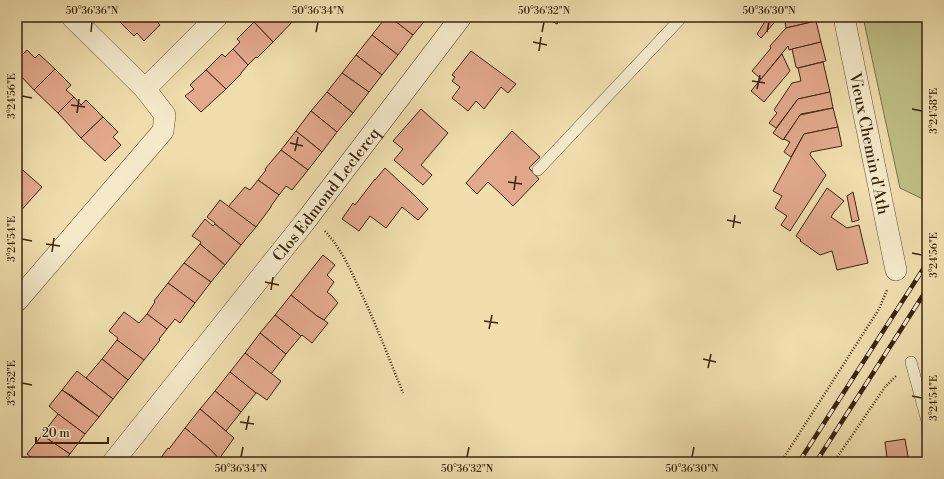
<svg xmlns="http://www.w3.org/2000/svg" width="944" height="479" font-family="'Libre Bodoni',serif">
<rect width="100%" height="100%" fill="#efddae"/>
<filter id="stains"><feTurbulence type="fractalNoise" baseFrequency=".005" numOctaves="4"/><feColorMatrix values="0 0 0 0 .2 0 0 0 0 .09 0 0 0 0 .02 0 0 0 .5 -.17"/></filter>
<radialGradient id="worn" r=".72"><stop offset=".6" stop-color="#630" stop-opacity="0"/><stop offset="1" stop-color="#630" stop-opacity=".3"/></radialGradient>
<path fill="#bfbf86" stroke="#7d7249" d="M 863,17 L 927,17 L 927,201 L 900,188 Z"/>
<g fill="#e2a98c" stroke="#3b240c">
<path d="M 121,17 L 153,17 L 160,25 L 144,41 L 137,33 L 134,36 L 118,20 Z"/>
<path d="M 259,17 L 297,17 L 273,42 L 254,22 Z"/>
<path d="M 386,17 L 390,17 L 413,35 L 398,55 L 372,35 Z"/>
<path d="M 390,17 L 428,17 L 413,35 Z"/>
<path d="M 545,17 L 562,17 L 557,24 Z"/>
<path d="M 766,17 L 781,17 L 779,17 L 761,38 L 757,34 L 766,20 L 765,18 Z"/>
<path d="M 784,17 L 816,17 L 816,21 L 786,28 Z"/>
<path d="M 816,21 L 821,42 L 789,50 L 788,46 L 761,79 L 752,71 L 771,48 L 770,46 L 786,28 Z"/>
<path d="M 254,22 L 273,42 L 257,58 L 256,57 L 248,65 L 233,49 L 240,42 L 237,39 Z"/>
<path d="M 372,35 L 398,55 L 382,75 L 356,55 Z"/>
<path d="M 821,42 L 826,61 L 798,68 L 796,67 L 792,49 Z"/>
<path d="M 233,49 L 248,65 L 241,73 L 241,74 L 226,89 L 206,70 L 222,54 L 225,57 Z"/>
<path d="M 27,50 L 35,58 L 39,54 L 55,69 L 34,90 L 17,72 L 17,60 Z"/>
<path d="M 471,51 L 516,84 L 508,93 L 501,87 L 484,109 L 476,101 L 468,111 L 452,98 L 460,87 L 452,81 L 455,77 L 452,75 Z"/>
<path d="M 782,54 L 790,71 L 764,102 L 751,91 Z"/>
<path d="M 356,55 L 382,75 L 369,92 L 342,73 Z"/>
<path d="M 823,62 L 830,92 L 798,99 L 776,128 L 769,123 L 777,113 L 774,110 L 792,83 L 801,81 L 798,68 Z"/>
<path d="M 55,69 L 71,85 L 66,90 L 74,97 L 58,113 L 34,90 Z"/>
<path d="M 206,70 L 226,89 L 201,112 L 185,96 L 194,89 L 190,85 Z"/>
<path d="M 342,73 L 369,92 L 353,113 L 327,92 Z"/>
<path d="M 327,92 L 353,113 L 337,132 L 311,111 Z"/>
<path d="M 830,92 L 833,108 L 801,114 L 783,140 L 773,133 L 798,99 Z"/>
<path d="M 74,97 L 81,105 L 86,100 L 103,117 L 81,138 L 58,113 Z"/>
<path d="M 833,108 L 838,127 L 804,134 L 791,157 L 784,152 L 790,142 L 784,139 L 800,115 Z"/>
<path d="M 421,109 L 448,133 L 421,165 L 432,175 L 423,185 L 394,160 L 403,149 L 393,141 Z"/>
<path d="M 311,111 L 337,132 L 322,152 L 296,131 Z"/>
<path d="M 103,117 L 118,132 L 113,137 L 121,145 L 105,161 L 81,138 Z"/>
<path d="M 838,127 L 842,146 L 811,152 L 810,155 L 826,175 L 790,231 L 781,225 L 787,216 L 775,208 L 782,196 L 773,191 L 804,134 Z"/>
<path d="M 296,131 L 322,152 L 308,170 L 281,150 Z"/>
<path d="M 512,131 L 540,157 L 529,168 L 539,179 L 513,206 L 503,196 L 488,182 L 477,194 L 466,183 Z"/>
<path d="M 281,150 L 308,170 L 292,190 L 286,186 L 279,195 L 258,180 L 266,170 L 265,169 Z"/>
<path d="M 17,165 L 42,187 L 17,215 Z"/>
<path d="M 385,168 L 413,194 L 428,209 L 418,220 L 402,207 L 386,228 L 370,216 L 359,231 L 342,219 L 353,203 L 355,205 L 375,179 L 375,180 Z"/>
<path d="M 258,180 L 279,195 L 271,206 L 271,207 L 256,227 L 228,207 L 245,187 L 250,190 Z"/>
<path d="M 827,188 L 844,201 L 834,212 L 831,217 L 847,228 L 859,225 L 868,263 L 837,270 L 832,251 L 820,255 L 800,241 L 801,240 L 796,236 Z"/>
<path d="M 853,192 L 859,220 L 852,222 L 847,196 Z"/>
<path d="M 220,200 L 256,227 L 241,245 L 215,224 L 215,223 L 207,217 Z"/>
<path d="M 205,219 L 213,226 L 215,224 L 241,245 L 225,265 L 200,244 L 201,242 L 192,236 Z"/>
<path d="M 200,244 L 225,265 L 211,282 L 184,263 Z"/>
<path d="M 323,255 L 335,265 L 327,275 L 334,282 L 327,292 L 332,296 L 338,303 L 324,320 L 317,316 L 291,295 Z"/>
<path d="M 184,263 L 211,282 L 195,303 L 168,283 Z"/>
<path d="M 168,283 L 195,303 L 180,323 L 175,319 L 167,329 L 147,314 L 155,302 L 154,301 Z"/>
<path d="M 291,295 L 317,316 L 324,320 L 328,323 L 312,343 L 302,335 L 301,336 L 275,315 Z"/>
<path d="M 124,312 L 139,323 L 147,314 L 167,329 L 159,339 L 160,340 L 144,360 L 117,340 L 118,338 L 109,331 Z"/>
<path d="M 275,315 L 301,336 L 286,354 L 260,333 Z"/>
<path d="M 260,333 L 286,354 L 271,374 L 245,353 Z"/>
<path d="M 117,340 L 144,360 L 128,380 L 102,359 Z"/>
<path d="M 245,353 L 281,381 L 267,400 L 257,393 L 256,393 L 230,372 Z"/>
<path d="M 102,359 L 128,380 L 113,399 L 86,378 Z"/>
<path d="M 77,371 L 113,399 L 99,417 L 72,396 L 62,390 Z"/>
<path d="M 230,372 L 256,393 L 241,412 L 215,391 Z"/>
<path d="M 62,390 L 99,417 L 85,434 L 58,414 L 49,406 Z"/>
<path d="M 215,391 L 241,412 L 226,431 L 200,409 Z"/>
<path d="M 200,409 L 234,438 L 219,459 L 211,450 L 185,428 Z"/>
<path d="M 58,414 L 85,434 L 70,454 L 42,435 Z"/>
<path d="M 185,428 L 211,450 L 219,459 L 216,462 L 164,462 L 160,459 L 168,448 L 169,449 Z"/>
<path d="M 42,435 L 70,454 L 63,462 L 37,462 L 27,454 Z"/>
<path d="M 905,439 L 909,462 L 870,462 L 887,458 L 885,442 Z"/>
</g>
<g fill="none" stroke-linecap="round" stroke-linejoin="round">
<defs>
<g id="lane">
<path d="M 538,170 L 682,17"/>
<path d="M 911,362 L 927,421"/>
</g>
<g id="street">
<path id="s1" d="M 844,17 L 896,270"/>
<path d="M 145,89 L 217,17"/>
<path d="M 17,301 L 163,131 L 165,115 L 145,89 L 72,17"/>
<path id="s2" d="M 113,462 L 304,223 L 461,17"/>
</g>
</defs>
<use href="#lane" stroke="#685234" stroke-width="12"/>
<use href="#street" stroke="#685234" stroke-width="22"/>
<g stroke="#3b240c" stroke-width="2.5" stroke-dasharray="1 2" stroke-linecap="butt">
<path d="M 325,231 C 343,251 352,273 363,297 C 378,329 390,361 403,393"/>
<path d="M 781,462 L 879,309 L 887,290"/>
<path d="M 834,462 L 885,387 L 897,375"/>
</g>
<use href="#lane" stroke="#f5e9ca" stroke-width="11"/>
<use href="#street" stroke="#f5e9ca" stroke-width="21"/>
<defs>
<g id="rail">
<path d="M 799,462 L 927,263"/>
<path d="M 816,462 L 927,289"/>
</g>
</defs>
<use href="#rail" stroke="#3b240c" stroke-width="4.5"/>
<use href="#rail" stroke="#f5e9ca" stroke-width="3" stroke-dasharray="9" stroke-linecap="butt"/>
</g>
<path fill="none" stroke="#3b240c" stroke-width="1.5" d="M 91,32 L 92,22M 316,32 L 318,22M 542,32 L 544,22M 767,32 L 769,22M 533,42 L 547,45M 539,51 L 541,37M 752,81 L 765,83M 757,89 L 760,75M 22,96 L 32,98M 71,105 L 85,107M 912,109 L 922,111M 77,113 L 79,99M 290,143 L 303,146M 295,151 L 298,137M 508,182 L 522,184M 514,190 L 516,176M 727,220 L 741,223M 733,228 L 735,215M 22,239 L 32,241M 46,244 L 60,246M 52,252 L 54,238M 912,253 L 922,255M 265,282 L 279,285M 271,290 L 273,277M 484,321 L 498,323M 489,329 L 492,315M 703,359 L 716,362M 708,368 L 711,354M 22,383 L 32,385M 912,396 L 922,398M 240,422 L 254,424M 246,430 L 249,416M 241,457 L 243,447M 467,457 L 469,447M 692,457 L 694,447"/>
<g text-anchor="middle" stroke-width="4" stroke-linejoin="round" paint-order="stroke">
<g font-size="16" fill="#3b240c" stroke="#f5e9ca">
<text dy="6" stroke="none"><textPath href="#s1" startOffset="129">Vieux Chemin d'Ath</textPath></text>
<text dy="6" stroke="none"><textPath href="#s2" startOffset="342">Clos Edmond Leclercq</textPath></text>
</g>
</g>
<rect width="944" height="479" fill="none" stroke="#efddae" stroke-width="44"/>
<path d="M36 437v6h72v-6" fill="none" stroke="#3b240c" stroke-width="2"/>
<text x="42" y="437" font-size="12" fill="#3b240c" stroke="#f5e9ca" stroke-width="3" paint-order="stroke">20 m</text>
<rect x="22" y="22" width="900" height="435" fill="none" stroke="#3b240c" stroke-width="1.5"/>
<g font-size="10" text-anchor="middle" fill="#3b240c">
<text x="92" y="14">50°36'36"N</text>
<text x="318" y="14">50°36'34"N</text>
<text x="544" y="14">50°36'32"N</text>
<text x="769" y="14">50°36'30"N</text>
<text transform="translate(11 96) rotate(-90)" y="4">3°24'56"E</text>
<text transform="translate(933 111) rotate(-90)" y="4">3°24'58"E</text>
<text transform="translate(11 239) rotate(-90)" y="4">3°24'54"E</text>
<text transform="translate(933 255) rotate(-90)" y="4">3°24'56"E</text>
<text transform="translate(11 383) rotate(-90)" y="4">3°24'52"E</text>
<text transform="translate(933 398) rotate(-90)" y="4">3°24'54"E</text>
<text x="241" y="472">50°36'34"N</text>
<text x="467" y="472">50°36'32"N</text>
<text x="692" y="472">50°36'30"N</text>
</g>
<rect width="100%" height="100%" filter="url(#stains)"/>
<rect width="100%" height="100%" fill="url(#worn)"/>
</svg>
